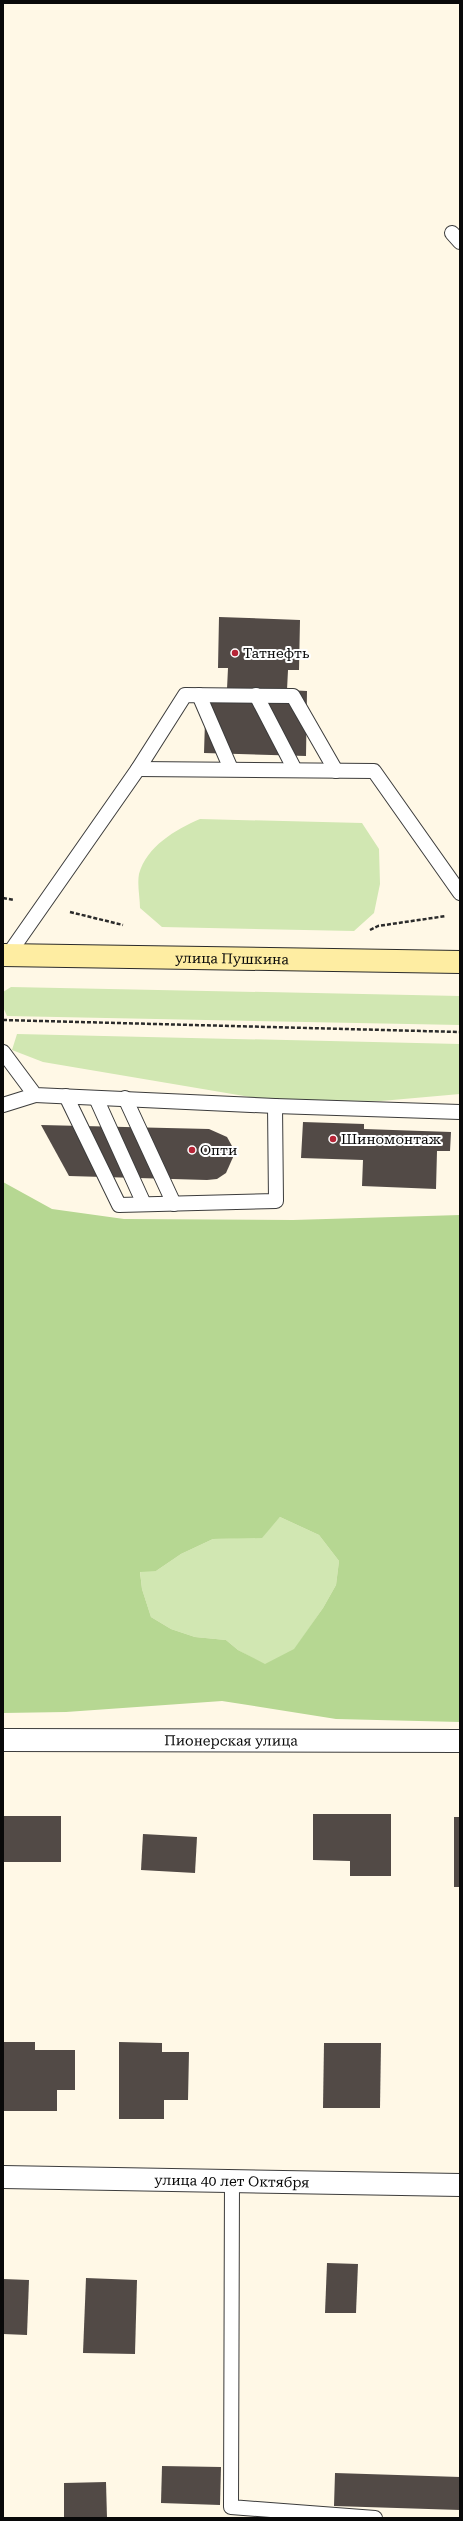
<svg xmlns="http://www.w3.org/2000/svg" width="463" height="2521" font-family="'Roboto Serif',serif">
<rect width="100%" height="100%" fill="#fff8e6"/>
<g fill="#d1e7b2">
<path d="M 200,819 L 362,823 L 379,849 L 380,884 L 374,913 L 354,931 L 162,927 L 140,908 C 140,898 137,884 139,874 C 147,846 175,830 200,819 Z"/>
<path d="M 11,987 L 460,996 L 460,1025 L 7,1016 L 3,1007 L 3,992 Z"/>
<path d="M 17,1034 L 460,1044 L 460,1094 L 381,1101 L 268,1100 L 43,1062 L 12,1050 Z"/>
<path d="M 280,1517 L 319,1535 L 339,1561 L 336,1585 L 323,1608 L 294,1650 L 265,1665 L 238,1650 L 226,1640 L 195,1637 L 171,1629 L 151,1617 L 142,1589 L 140,1571 L 156,1571 L 181,1554 L 213,1539 L 262,1537 Z"/>
</g>
<path fill="#b6d792" fill-rule="evenodd" d="M 3,1182 L 52,1209 L 124,1219 L 293,1220 L 460,1215 L 460,1722 L 336,1719 L 222,1701 L 66,1712 L 3,1713 ZM 280,1517 L 319,1535 L 339,1561 L 336,1585 L 323,1608 L 294,1649 L 265,1664 L 238,1650 L 226,1640 L 195,1637 L 171,1629 L 151,1617 L 142,1589 L 140,1572 L 156,1571 L 181,1554 L 213,1539 L 262,1538 Z"/>
<g fill="#524a46">
<path d="M 219,617 L 300,620 L 299,670 L 288,670 L 287,690 L 307,691 L 306,756 L 204,753 L 206,689 L 227,689 L 228,668 L 218,668 Z"/>
<path d="M 303,1122 L 364,1124 L 364,1129 L 451,1132 L 450,1151 L 437,1151 L 436,1189 L 362,1186 L 363,1160 L 301,1158 Z"/>
<path d="M 41,1125 L 209,1129 L 227,1137 L 232,1146 L 234,1155 L 226,1173 L 217,1179 L 207,1180 L 69,1176 Z"/>
<path d="M 313,1814 L 391,1814 L 391,1876 L 350,1876 L 350,1861 L 313,1860 Z"/>
<rect x="3" y="1816" width="58" height="46"/>
<rect x="454" y="1817" width="6" height="70"/>
<path d="M 143,1834 L 197,1837 L 195,1873 L 141,1870 Z"/>
<path d="M 3,2042 L 35,2042 L 35,2050 L 75,2050 L 75,2090 L 57,2090 L 57,2111 L 4,2111 Z"/>
<path d="M 119,2042 L 162,2043 L 162,2052 L 189,2052 L 188,2100 L 164,2100 L 164,2119 L 119,2119 Z"/>
<path d="M 324,2043 L 381,2043 L 380,2108 L 323,2108 Z"/>
<path d="M 327,2263 L 358,2264 L 356,2313 L 325,2313 Z"/>
<path d="M 86,2278 L 137,2280 L 135,2354 L 83,2353 Z"/>
<path d="M 3,2279 L 29,2280 L 27,2335 L 3,2334 Z"/>
<path d="M 162,2466 L 221,2467 L 220,2505 L 161,2503 Z"/>
<path d="M 335,2473 L 460,2477 L 460,2510 L 334,2506 Z"/>
<path d="M 106,2482 L 107,2518 L 64,2518 L 64,2483 Z"/>
</g>
<g fill="none" stroke-linecap="round" stroke-linejoin="round">
<defs>
<g id="lane">
<path d="M 452,233 L 460,242"/>
<path d="M 199,695 L 231,769"/>
<path d="M 256,695 L 295,770"/>
<path d="M 138,769 L 374,771 L 460,893"/>
<path d="M 8,955 L 138,769 L 185,695 L 293,696 L 336,771"/>
<path d="M 3,1052 L 35,1095 L 275,1106 L 460,1112"/>
<path d="M 66,1096 L 119,1205 L 276,1201 L 275,1106"/>
<path d="M 96,1098 L 144,1204"/>
<path d="M 125,1098 L 174,1204"/>
<path d="M 3,1105 L 35,1095"/>
<path d="M 232,2180 L 231,2507 L 375,2518"/>
</g>
<g id="street">
<path id="s1" d="M 3,1740 L 460,1741"/>
<path id="s2" d="M 3,2177 L 460,2185"/>
</g>
<g id="secondary">
<path id="s3" d="M 3,955 L 460,962"/>
</g>
</defs>
<use href="#lane" stroke="#3c3c3c" stroke-width="16"/>
<use href="#street" stroke="#3c3c3c" stroke-width="24"/>
<use href="#secondary" stroke="#2b2b2b" stroke-width="24"/>
<g stroke="#2b2b2b" stroke-width="2.5" stroke-dasharray="4 2" stroke-linecap="butt">
<path d="M 3,898 L 14,900"/>
<path d="M 70,912 L 123,925"/>
<path d="M 370,930 L 378,926 L 446,916"/>
<path d="M 3,1020 L 460,1032"/>
</g>
<use href="#lane" stroke="#fff" stroke-width="14"/>
<use href="#street" stroke="#fff" stroke-width="22"/>
<use href="#secondary" stroke="#feeda2" stroke-width="22"/>
</g>
<g fill="#b62537" stroke="#fff" stroke-width="1.5">
<circle cx="235" cy="653" r="4"/>
<circle cx="333" cy="1139" r="4"/>
<circle cx="192" cy="1150" r="4"/>
</g>
<g text-anchor="middle" stroke-width="4" stroke-linejoin="round" paint-order="stroke">
<g font-size="14" fill="#090909" stroke="#fff" text-anchor="start">
<text x="243" y="658">Татнефть</text>
<text x="341" y="1144">Шиномонтаж</text>
<text x="200" y="1155">Опти</text>
</g>
<g font-size="14" fill="#090909" stroke="#fff">
<text dy="5" stroke="none"><textPath href="#s3" startOffset="229">улица Пушкина</textPath></text>
<text dy="5" stroke="none"><textPath href="#s1" startOffset="228">Пионерская улица</textPath></text>
<text dy="5" stroke="none"><textPath href="#s2" startOffset="229">улица 40 лет Октября</textPath></text>
</g>
</g>
<rect width="463" height="2521" fill="none" stroke="#090909" stroke-width="8"/>
</svg>
